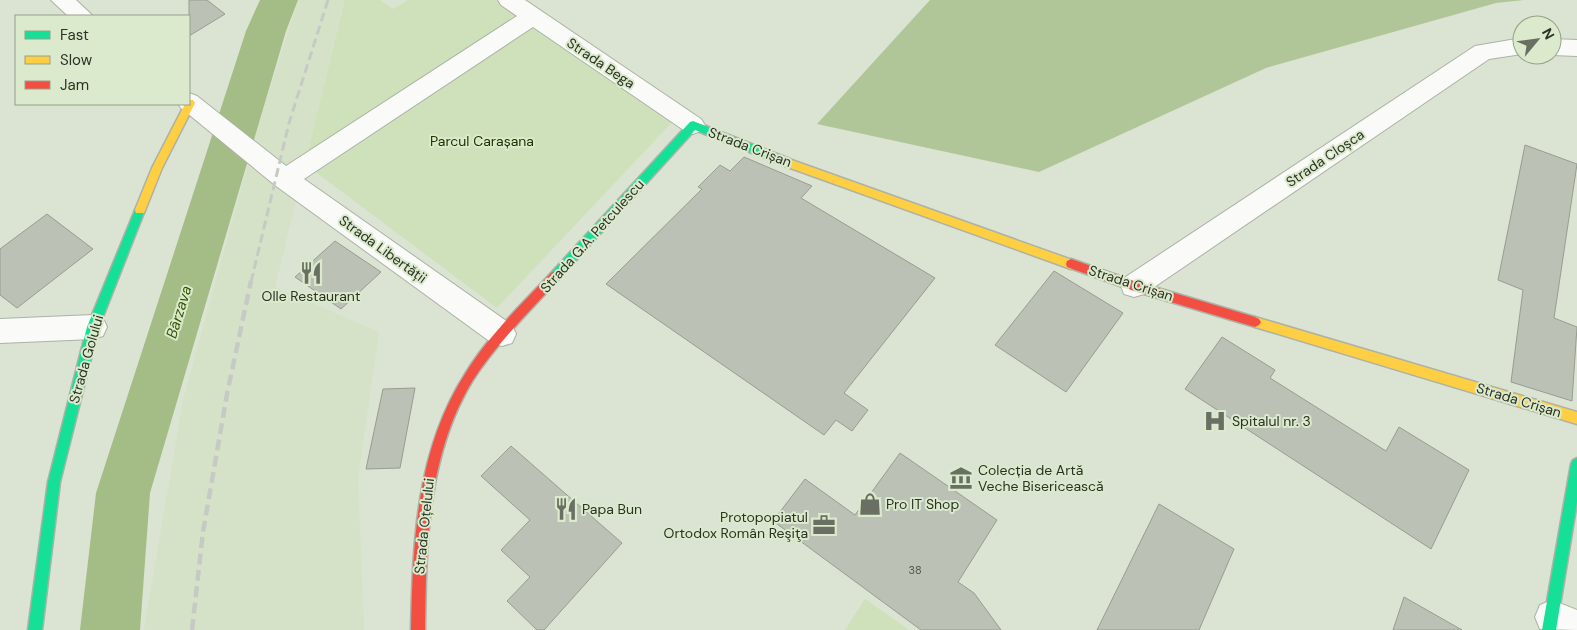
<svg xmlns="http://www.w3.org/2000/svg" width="1577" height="630" font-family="'DM Sans',sans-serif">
<rect width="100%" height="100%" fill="#dbe3d3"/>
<path fill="#d5e2c7" d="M 298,0 L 345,0 L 275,287 L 379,332 L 358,479 L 364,630 L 144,630 L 183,400 L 259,124 Z"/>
<g fill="#cee1ba">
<path d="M 345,0 L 380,0 L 393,9 L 408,0 L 496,0 L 674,120 L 497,308 L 305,164 Z"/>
<path d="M 865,599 L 909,630 L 845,630 Z"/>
</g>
<path fill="#b1c698" d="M 930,0 L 1524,0 L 1496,3 L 1266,68 L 1039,172 L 817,124 Z"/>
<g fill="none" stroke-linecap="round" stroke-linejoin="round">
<path fill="#a4bd87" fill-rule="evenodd" d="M 260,0 L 298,0 L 286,31 L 150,493 L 140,630 L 80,630 L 96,493 L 246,31 Z"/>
</g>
<g fill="#bbc1b5" stroke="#979d91">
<path d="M 189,0 L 207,0 L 225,14 L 189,36 Z"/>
<path d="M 1525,145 L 1577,164 L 1554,318 L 1577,327 L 1572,401 L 1511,382 L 1523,290 L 1498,280 Z"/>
<path d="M 744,157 L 812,186 L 801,198 L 935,278 L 844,393 L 868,410 L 852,431 L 836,420 L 824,435 L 606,284 L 702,189 L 698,187 L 720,165 L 730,171 Z"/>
<path d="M 47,214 L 93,249 L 17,308 L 0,295 L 0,249 Z"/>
<path d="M 335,241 L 381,272 L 341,309 L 295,277 Z"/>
<path d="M 1054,271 L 1123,313 L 1066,392 L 995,345 Z"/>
<path d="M 1222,337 L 1275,370 L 1270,378 L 1386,451 L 1399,427 L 1469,470 L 1431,549 L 1185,389 Z"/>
<path d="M 415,388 L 400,468 L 366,469 L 383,389 Z"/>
<path d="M 511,446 L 622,543 L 544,630 L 537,630 L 507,601 L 530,577 L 501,550 L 530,520 L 481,476 Z"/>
<path d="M 900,453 L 997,520 L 958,582 L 974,593 L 1001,630 L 921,630 L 773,521 L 805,479 L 855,515 Z"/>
<path d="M 1159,504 L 1234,549 L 1199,630 L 1097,630 Z"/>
<path d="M 1404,597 L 1462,630 L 1393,630 Z"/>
</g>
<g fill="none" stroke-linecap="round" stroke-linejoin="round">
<defs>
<g id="street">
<path d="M 51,0 L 76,0 L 93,16 L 68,16 Z"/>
<path d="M 498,0 L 525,0 L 701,119 L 705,125 L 701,131 L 693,134 L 685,131 L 533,27 L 304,179 L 512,325 L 516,334 L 512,343 L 502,346 L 492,343 L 276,186 L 181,108 L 178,104 L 189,104 L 189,93 L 197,96 L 286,166 L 517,16 L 501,5 Z"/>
<path d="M 1522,38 L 1522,54 L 1489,59 L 1144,294 L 1134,297 L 1124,294 L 1121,286 L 1124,278 L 1475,46 Z"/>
<path d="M 1552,39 L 1577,40 L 1577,56 L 1552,55 Z"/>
<path d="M 93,315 L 103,318 L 107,327 L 103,336 L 93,339 L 0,343 L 0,319 Z"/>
<path d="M 1552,600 L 1577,610 L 1577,630 L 1540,629 L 1535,617 L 1540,605 Z"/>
</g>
<g id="fast">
<path d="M 693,121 L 790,159 L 791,162 L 786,166 L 782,165 L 695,130 L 559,279 L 551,279 L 550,276 L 551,273 L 690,122 Z"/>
<path d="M 140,206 L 145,210 L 99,327 L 60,482 L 42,630 L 28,630 L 48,482 L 87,327 L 135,210 Z"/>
<path d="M 1577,458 L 1577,502 L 1556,630 L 1542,630 L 1571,464 L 1573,460 Z"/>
</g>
<g id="slow">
<path d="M 189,100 L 193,100 L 195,103 L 162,168 L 144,213 L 136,213 L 135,210 L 152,168 L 185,104 L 189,104 Z"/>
<path d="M 786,158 L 1075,261 L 1076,264 L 1075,267 L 1071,269 L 782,165 L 781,162 L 782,159 Z"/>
<path d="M 1255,317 L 1577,412 L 1577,424 L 1255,327 L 1251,325 L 1249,322 L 1251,319 Z"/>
</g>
<g id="jam">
<path d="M 1071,259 L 1134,281 L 1255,317 L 1259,319 L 1261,322 L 1259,325 L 1255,327 L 1134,291 L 1067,267 L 1066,264 L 1067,261 Z"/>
<path d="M 555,271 L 559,273 L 560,276 L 559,279 C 529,312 497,343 473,380 C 427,455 426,545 425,630 L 411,630 C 413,541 416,451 465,374 C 488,336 521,305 551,273 Z"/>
</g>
</defs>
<use href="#street" stroke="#acb2a6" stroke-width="2"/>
<use href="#fast" stroke="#acb2a6" stroke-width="3"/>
<use href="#slow" stroke="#acb2a6" stroke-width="3"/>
<use href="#jam" stroke="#acb2a6" stroke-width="3"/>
<use href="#street" fill="#fafbf8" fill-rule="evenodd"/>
<use href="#fast" fill="#16e098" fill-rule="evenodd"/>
<use href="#slow" fill="#ffcf43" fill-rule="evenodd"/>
<use href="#jam" fill="#f24e42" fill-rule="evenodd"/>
<path stroke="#c7c9c5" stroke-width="3" stroke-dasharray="9 4.5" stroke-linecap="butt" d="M 251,282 L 289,123 L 328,0"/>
<path stroke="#c7c9c5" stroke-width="4.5" stroke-dasharray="11 5.5" stroke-linecap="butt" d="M 192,630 L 203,532 L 227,394 L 251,281"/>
</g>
<defs>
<symbol id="restaurant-bare" viewBox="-9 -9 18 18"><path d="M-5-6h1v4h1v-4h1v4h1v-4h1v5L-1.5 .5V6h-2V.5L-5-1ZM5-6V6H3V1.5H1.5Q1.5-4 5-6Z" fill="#697063" stroke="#dbeacc" stroke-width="2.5" paint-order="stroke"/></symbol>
<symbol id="hospital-bare" viewBox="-9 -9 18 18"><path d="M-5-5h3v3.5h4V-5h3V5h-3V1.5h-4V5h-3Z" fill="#697063" stroke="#dbeacc" stroke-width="2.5" paint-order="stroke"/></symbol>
<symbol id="museum-bare" viewBox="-9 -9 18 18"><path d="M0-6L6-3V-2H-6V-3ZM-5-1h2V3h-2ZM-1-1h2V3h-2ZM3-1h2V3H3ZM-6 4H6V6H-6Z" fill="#697063" stroke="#dbeacc" stroke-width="2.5" paint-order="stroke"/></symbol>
<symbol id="shop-bare" viewBox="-9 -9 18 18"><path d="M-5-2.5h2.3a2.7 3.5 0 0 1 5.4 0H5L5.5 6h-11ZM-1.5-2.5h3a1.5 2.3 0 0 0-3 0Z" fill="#697063" stroke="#dbeacc" stroke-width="2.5" paint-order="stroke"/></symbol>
<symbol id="office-bare" viewBox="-9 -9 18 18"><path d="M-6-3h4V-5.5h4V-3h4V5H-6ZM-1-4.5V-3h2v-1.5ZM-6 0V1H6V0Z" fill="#697063" stroke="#dbeacc" stroke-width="2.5" paint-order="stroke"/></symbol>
</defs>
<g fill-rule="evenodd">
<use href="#restaurant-bare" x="295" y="257" width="32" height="32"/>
<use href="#hospital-bare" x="1199" y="405" width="32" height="32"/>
<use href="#museum-bare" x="945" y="462" width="32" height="32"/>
<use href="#shop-bare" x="854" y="488" width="32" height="32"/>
<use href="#restaurant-bare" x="550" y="493" width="32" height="32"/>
<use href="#office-bare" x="808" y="509" width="32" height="32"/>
</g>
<g text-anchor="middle" stroke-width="4" stroke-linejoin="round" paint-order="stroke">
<g font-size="11" fill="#50564a">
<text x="915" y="574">38</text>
</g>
<g font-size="14" fill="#2c3226" stroke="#dbeacc">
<text transform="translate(601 63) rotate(34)" y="5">Strada Bega</text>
<text transform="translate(750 147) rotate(21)" y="5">Strada Crișan</text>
<text transform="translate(1325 158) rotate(-34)" y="5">Strada Cloșca</text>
<text transform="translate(592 236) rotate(-48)" y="5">Strada G.A. Petculescu</text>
<text transform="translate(383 249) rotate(36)" y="5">Strada Libertății</text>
<text transform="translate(1131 283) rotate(18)" y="5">Strada Crișan</text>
<text transform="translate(86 359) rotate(-74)" y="5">Strada Golului</text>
<text transform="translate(1519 400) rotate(17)" y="5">Strada Crișan</text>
<text transform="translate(424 526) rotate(-84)" y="5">Strada Oțelului</text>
</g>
<g font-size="14" fill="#213400" stroke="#dbeacc">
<text x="482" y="146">Parcul Carașana</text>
</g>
<g font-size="14" fill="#2c3226" stroke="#dbeacc" text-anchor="start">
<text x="311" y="301" text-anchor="middle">Olle Restaurant</text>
<text x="1232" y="426">Spitalul nr. 3</text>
<text x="978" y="475">Colecția de Artă<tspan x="978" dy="16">Veche Bisericească</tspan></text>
<text x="886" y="509">Pro IT Shop</text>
<text x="582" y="514">Papa Bun</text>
<text x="808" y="522" text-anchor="end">Protopopiatul<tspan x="808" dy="16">Ortodox Român Reşiţa</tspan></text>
</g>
<g font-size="15" font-style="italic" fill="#375303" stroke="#dbeacc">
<text transform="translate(179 312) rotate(-73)" y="5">Bârzava</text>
</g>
</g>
<rect x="15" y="15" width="175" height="90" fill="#dbeacc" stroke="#95a08a"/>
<rect x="25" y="31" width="25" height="8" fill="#16e098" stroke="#95a08a"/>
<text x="60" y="40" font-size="15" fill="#2c3226">Fast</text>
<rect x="25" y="56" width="25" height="8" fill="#ffcf43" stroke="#95a08a"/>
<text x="60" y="65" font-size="15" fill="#2c3226">Slow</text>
<rect x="25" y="81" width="25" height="8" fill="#f24e42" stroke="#95a08a"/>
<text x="60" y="90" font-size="15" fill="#2c3226">Jam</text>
<g transform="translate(1537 40) rotate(61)"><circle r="24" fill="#dbeacc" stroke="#95a08a"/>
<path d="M0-4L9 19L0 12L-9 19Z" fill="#697063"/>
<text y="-8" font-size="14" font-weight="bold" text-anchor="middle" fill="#2c3226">N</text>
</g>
</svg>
